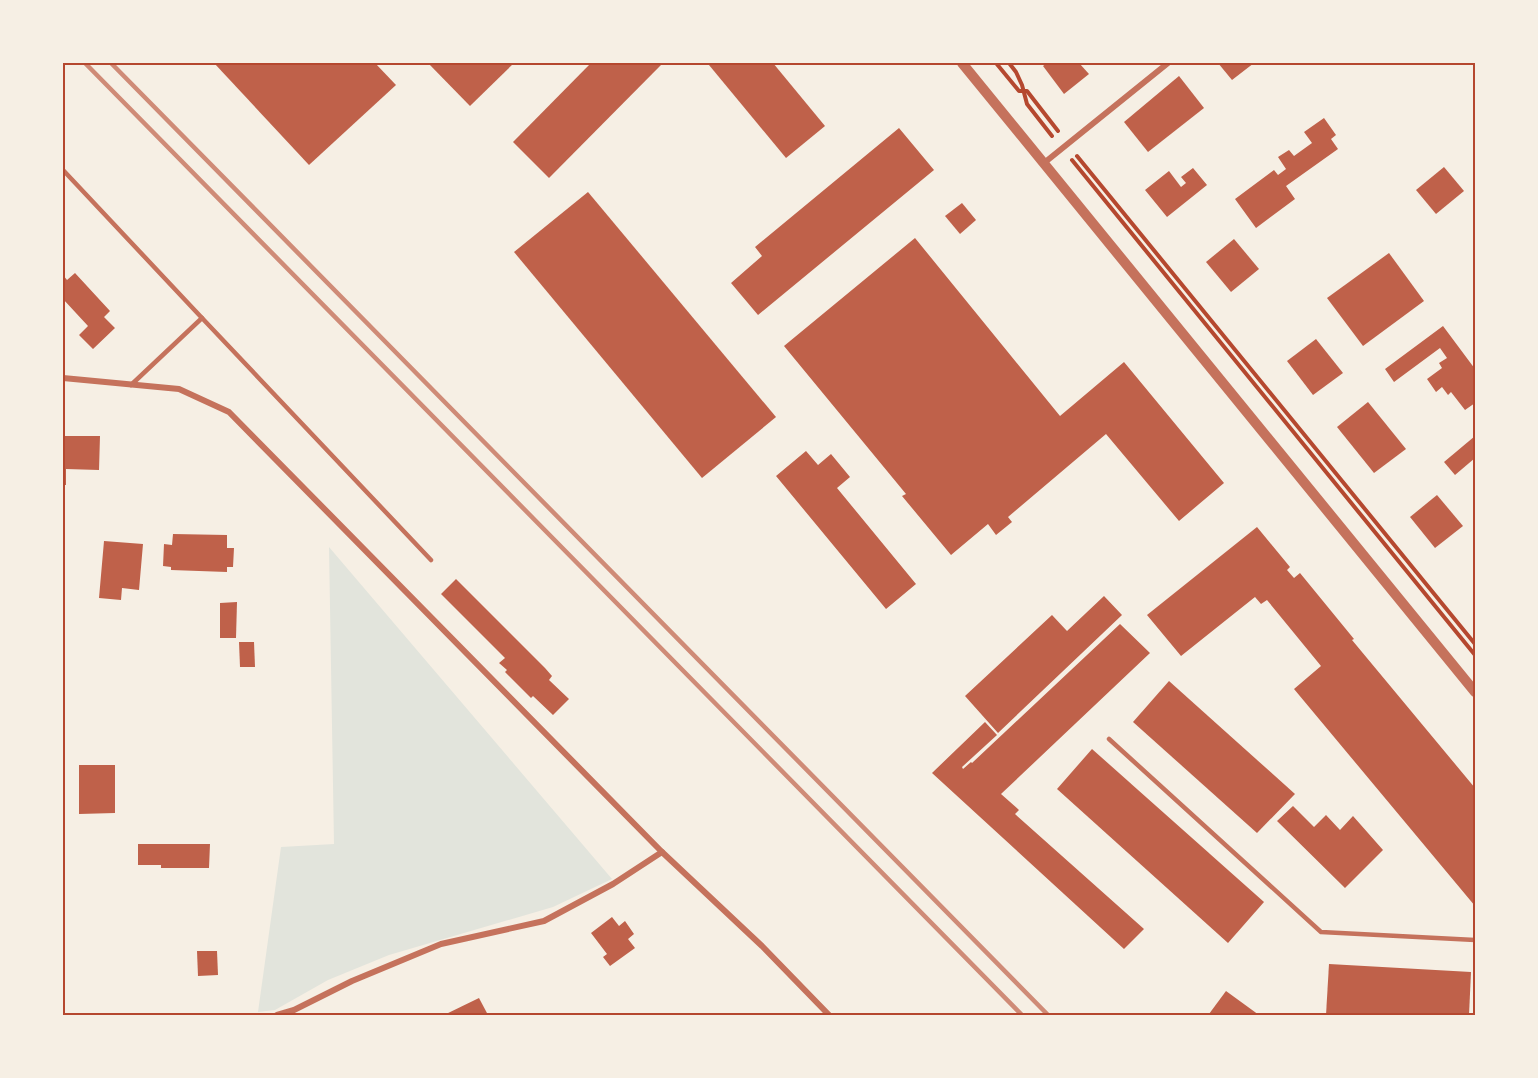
<svg xmlns="http://www.w3.org/2000/svg" width="1538" height="1078" font-family="'Sofia Sans Condensed',sans-serif">
<rect width="100%" height="100%" fill="#f6efe4"/>
<path fill="#e2e4dc" d="M 329,547 L 612,879 L 553,907 L 389,955 L 328,980 L 275,1010 L 258,1012 L 281,847 L 334,844 Z"/>
<g fill="#bf614a">
<path d="M 214,63 L 375,63 L 396,85 L 309,165 Z"/>
<path d="M 428,63 L 514,63 L 470,106 Z"/>
<path d="M 591,63 L 662,64 L 549,178 L 513,142 Z"/>
<path d="M 712,63 L 773,63 L 825,126 L 786,158 L 709,65 Z"/>
<path d="M 1047,63 L 1079,63 L 1089,74 L 1064,94 L 1043,66 Z"/>
<path d="M 1218,63 L 1254,63 L 1232,80 Z"/>
<path d="M 1179,76 L 1204,108 L 1148,152 L 1124,122 Z"/>
<path d="M 1324,118 L 1336,135 L 1331,139 L 1338,149 L 1286,186 L 1295,199 L 1256,228 L 1235,199 L 1274,170 L 1278,175 L 1286,169 L 1278,157 L 1289,150 L 1294,156 L 1312,143 L 1304,132 Z"/>
<path d="M 899,128 L 934,170 L 758,315 L 731,283 L 762,256 L 755,247 Z"/>
<path d="M 1444,167 L 1464,191 L 1436,214 L 1416,190 Z"/>
<path d="M 1193,168 L 1207,185 L 1167,217 L 1145,190 L 1169,171 L 1181,187 L 1186,183 L 1181,177 Z"/>
<path d="M 588,192 L 776,417 L 702,478 L 514,252 Z"/>
<path d="M 962,203 L 976,220 L 960,234 L 945,216 Z"/>
<path d="M 915,238 L 1060,416 L 1124,362 L 1224,483 L 1179,521 L 1106,434 L 1008,517 L 1012,522 L 996,535 L 988,524 L 951,555 L 902,496 L 906,494 L 784,346 Z"/>
<path d="M 1234,239 L 1259,269 L 1231,292 L 1206,262 Z"/>
<path d="M 1389,253 L 1424,301 L 1363,346 L 1327,298 Z"/>
<path d="M 75,273 L 110,311 L 104,317 L 115,328 L 93,349 L 79,335 L 88,326 L 63,299 L 63,275 L 67,280 Z"/>
<path d="M 1443,326 L 1475,369 L 1475,403 L 1465,410 L 1451,392 L 1448,395 L 1442,387 L 1436,392 L 1427,379 L 1442,368 L 1439,363 L 1447,358 L 1440,348 L 1394,382 L 1385,369 Z"/>
<path d="M 1316,339 L 1343,373 L 1313,395 L 1287,361 Z"/>
<path d="M 1368,402 L 1406,449 L 1374,473 L 1337,427 Z"/>
<path d="M 63,436 L 100,436 L 99,470 L 66,469 L 66,485 L 63,485 Z"/>
<path d="M 1475,436 L 1475,458 L 1455,475 L 1444,462 Z"/>
<path d="M 806,451 L 818,465 L 831,454 L 850,477 L 837,488 L 916,584 L 886,609 L 776,476 Z"/>
<path d="M 1437,495 L 1463,526 L 1435,548 L 1410,517 Z"/>
<path d="M 1257,527 L 1290,567 L 1287,570 L 1294,578 L 1300,573 L 1354,639 L 1352,640 L 1475,788 L 1475,906 L 1294,689 L 1321,666 L 1267,600 L 1261,604 L 1255,597 L 1181,656 L 1147,615 Z"/>
<path d="M 173,534 L 227,535 L 227,548 L 234,548 L 233,567 L 227,567 L 227,572 L 171,570 L 171,567 L 163,566 L 164,544 L 172,545 Z"/>
<path d="M 104,541 L 143,544 L 139,590 L 122,588 L 121,600 L 99,598 Z"/>
<path d="M 456,579 L 545,668 L 552,676 L 549,680 L 569,699 L 553,715 L 533,696 L 531,698 L 505,672 L 507,670 L 499,663 L 505,658 L 441,594 Z"/>
<path d="M 1104,596 L 1122,615 L 998,733 L 965,696 L 1052,615 L 1067,631 Z"/>
<path d="M 237,602 L 236,638 L 220,638 L 220,603 Z"/>
<path d="M 1120,624 L 1150,653 L 1001,794 L 1019,810 L 1015,814 L 1144,929 L 1124,949 L 932,773 L 985,722 L 997,735 L 962,767 L 963,769 L 971,762 L 972,763 Z"/>
<path d="M 239,642 L 254,642 L 255,667 L 240,667 Z"/>
<path d="M 1169,681 L 1295,794 L 1257,833 L 1133,722 Z"/>
<path d="M 1092,749 L 1264,902 L 1228,943 L 1057,789 Z"/>
<path d="M 79,765 L 115,765 L 115,813 L 79,814 Z"/>
<path d="M 1293,806 L 1314,827 L 1326,815 L 1340,830 L 1353,816 L 1383,850 L 1345,888 L 1277,821 Z"/>
<path d="M 138,844 L 210,844 L 209,868 L 161,868 L 161,865 L 138,865 Z"/>
<path d="M 612,917 L 619,926 L 625,921 L 634,934 L 628,939 L 635,948 L 610,966 L 603,957 L 607,954 L 591,933 Z"/>
<path d="M 197,951 L 217,951 L 218,975 L 198,976 Z"/>
<path d="M 1329,964 L 1471,972 L 1469,1015 L 1326,1015 Z"/>
<path d="M 1226,991 L 1259,1015 L 1211,1015 L 1209,1014 Z"/>
<path d="M 479,998 L 488,1015 L 444,1015 Z"/>
</g>
<g fill="none" stroke-linecap="round" stroke-linejoin="round">
<g stroke="#b5482f" stroke-width="4">
<path d="M 996,63 L 1019,91 L 1027,91 L 1058,131"/>
<path d="M 1009,63 L 1016,72 L 1022,85 L 1027,104 L 1052,136"/>
<path d="M 1077,156 L 1475,644"/>
<path d="M 1072,160 L 1475,655"/>
</g>
<g stroke="#c5725c" stroke-width="4.5">
<path d="M 63,170 L 202,318"/>
<path d="M 131,385 L 202,318 L 431,560"/>
<path d="M 1109,739 L 1321,932 L 1475,940"/>
</g>
<g stroke="#c5725c" stroke-width="6">
<path d="M 1044,163 L 1168,63"/>
<path d="M 63,378 L 179,389 L 229,412 L 662,852 L 762,946 L 829,1015"/>
<path d="M 277,1015 L 294,1010 L 352,981 L 441,944 L 544,921 L 613,884 L 662,852"/>
</g>
<path stroke="#c5725c" stroke-width="10" d="M 962,63 L 1475,692"/>
<g stroke="#cf8b77" stroke-width="4.5">
<path d="M 85,63 L 1022,1015"/>
<path d="M 111,63 L 1048,1015"/>
</g>
</g>
<rect width="1538" height="1078" fill="none" stroke="#f6efe4" stroke-width="129"/>
<rect x="64" y="64" width="1410" height="950" fill="none" stroke="#b5482f" stroke-width="2"/>
</svg>
